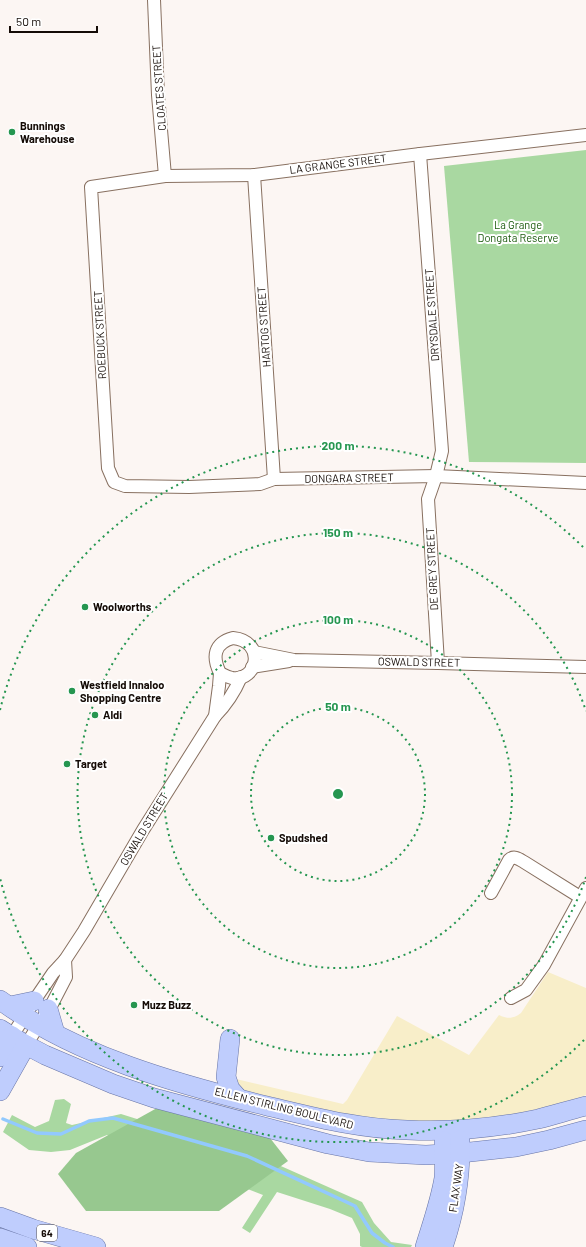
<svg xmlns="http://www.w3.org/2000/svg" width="586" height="1247" font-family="Barlow,sans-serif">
<rect width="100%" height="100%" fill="#fcf6f3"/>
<g fill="#a9d8a1">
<path d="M 586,150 L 586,463 L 469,462 L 444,166 Z"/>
<path d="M 64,1099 L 71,1104 L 66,1123 L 72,1125 L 121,1114 L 265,1159 L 362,1202 L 374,1223 L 391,1242 L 412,1245 L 411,1247 L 362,1247 L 360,1246 L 360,1234 L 352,1218 L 330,1209 L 277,1192 L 250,1233 L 242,1228 L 263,1195 L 107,1135 L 70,1150 L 51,1152 L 29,1150 L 3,1132 L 12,1115 L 35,1127 L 49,1121 L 55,1100 Z"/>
</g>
<path fill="#97c88f" d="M 157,1108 L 270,1138 L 288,1161 L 219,1211 L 86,1211 L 58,1174 L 76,1153 Z"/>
<path fill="#f8eec9" d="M 548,972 L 586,988 L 586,1095 L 557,1105 L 499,1117 L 432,1122 L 365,1119 L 240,1091 L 236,1079 L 343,1104 L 347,1100 L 397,1016 L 469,1055 L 499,1015 C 507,1019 513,1019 521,1013 Z"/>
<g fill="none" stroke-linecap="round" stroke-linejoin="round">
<path stroke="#92c9fe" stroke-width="3.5" d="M 3,1119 L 37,1133 L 61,1134 L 89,1121 L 113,1118 L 247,1156 L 355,1206 L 372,1233 L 385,1243 L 393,1247"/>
<defs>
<g id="minor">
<path d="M 154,0 L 158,95 L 165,176"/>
<path d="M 586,135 L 420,154 L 254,175 L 165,176 L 91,187 L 108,468 L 114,482 L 125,486 L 189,487 L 260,484 L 274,479 L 436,476 L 586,483"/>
<path d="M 420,154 L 442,451 L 436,476 L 428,499 L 438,663"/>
<path d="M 254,175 L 274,479"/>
<path d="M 233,638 C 266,641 258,682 232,678 C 227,677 224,675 220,673 C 212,657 214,643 233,638 Z"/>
<path d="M 254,652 L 294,660 L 438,663 L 586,667"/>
<path d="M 252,667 L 289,661"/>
<path d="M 215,716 C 227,704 235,691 241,677"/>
<path d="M 491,893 L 509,860 C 514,855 519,859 524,862 L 580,897"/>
<path d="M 511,998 L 526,990 L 544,965 L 586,888"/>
<path d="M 12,1036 L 34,1001 L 53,973 L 65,960 L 84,931 L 143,830 L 215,716 L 219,686 L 220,673"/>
<path d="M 26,1045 L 52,1004 L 66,977 L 65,960"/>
</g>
<g id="primary">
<path d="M 0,1000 C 76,1056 177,1084 267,1106 C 314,1117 359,1129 407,1130 C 450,1132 496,1128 538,1119 C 554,1115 570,1110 586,1106"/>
<path d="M 10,1006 L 34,1001"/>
<path d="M 48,1009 L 55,1033"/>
<path d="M 0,1029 L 26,1045 L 45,1055 L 113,1084 L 154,1098 L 328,1144 L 369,1152 L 426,1155 L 461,1153 L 516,1147 L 549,1140 L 586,1130"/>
<path d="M 230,1039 L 226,1077 L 230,1089 L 238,1098"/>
<path d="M 0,1057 L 12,1036"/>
<path d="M 0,1091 L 26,1045"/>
<path d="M 0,1217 L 33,1229 L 96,1247"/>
<path d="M 0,1238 L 27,1247"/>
<path d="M 425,1247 C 432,1224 440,1202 444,1178 C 445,1166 444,1153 444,1141"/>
<path d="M 443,1247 C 455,1212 461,1177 460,1140"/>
</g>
</defs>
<use href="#minor" stroke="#887060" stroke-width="14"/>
<use href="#primary" stroke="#6774a6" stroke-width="20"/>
<use href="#minor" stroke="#fff" stroke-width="12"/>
<use href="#primary" stroke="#bfcdfd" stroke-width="19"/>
</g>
<g fill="none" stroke="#259650" stroke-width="2" stroke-dasharray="2 4">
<circle cx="338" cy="794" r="87"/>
<circle cx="338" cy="794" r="174"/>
<path d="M586 877A261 261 0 1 1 586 711"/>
<path d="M584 1040A348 348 0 0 1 0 878M0 710A348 348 0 0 1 584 548"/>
</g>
<g fill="#259650" stroke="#fff" stroke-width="1.5">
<circle cx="12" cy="132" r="4"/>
<circle cx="85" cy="607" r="4"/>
<circle cx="72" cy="691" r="4"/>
<circle cx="95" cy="715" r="4"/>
<circle cx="67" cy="764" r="4"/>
<circle cx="271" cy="838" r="4"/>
<circle cx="134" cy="1005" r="4"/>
</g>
<g text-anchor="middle" stroke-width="4" stroke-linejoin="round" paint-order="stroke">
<rect fill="#fff" stroke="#5a5451" stroke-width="1" x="37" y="1225" width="20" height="16" rx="3"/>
<g font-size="10" font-weight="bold" fill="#140b06">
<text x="47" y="1237">64</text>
</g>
<g font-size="11" fill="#140b06" stroke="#fff">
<text transform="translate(159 88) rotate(-94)" y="4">CLOATES STREET</text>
<text transform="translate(338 164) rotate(-7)" y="4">LA GRANGE STREET</text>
<text transform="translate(432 315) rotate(-94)" y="4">DRYSDALE STREET</text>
<text transform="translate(264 327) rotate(-94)" y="4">HARTOG STREET</text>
<text transform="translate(100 335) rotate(-93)" y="4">ROEBUCK STREET</text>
<text transform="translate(349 478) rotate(-1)" y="4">DONGARA STREET</text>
<text transform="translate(432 569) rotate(-93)" y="4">DE GREY STREET</text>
<text transform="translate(419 662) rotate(1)" y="4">OSWALD STREET</text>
<text transform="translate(144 829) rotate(-59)" y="4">OSWALD STREET</text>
<text transform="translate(284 1108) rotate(14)" y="4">ELLEN STIRLING BOULEVARD</text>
<text transform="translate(456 1188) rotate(-82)" y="4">FLAX WAY</text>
</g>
<g font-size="11" font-weight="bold" fill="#140b06" stroke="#fff" text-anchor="start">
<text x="20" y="130">Bunnings<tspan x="20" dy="13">Warehouse</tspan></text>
<text x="93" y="611">Woolworths</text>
<text x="80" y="689">Westfield Innaloo<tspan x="80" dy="13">Shopping Centre</tspan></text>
<text x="103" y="719">Aldi</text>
<text x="75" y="768">Target</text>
<text x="279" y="842">Spudshed</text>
<text x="142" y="1009">Muzz Buzz</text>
</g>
<g font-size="11" fill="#19590b" stroke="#fff">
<text x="518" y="229">La Grange<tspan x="518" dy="13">Dongata Reserve</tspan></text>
</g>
</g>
<circle cx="338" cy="794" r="6" fill="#259650" stroke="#fff" stroke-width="2"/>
<g font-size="12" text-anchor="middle" font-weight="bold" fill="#259650" stroke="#fff" stroke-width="4" stroke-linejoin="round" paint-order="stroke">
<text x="338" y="450">200 m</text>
<text x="338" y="537">150 m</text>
<text x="338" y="624">100 m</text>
<text x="338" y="711">50 m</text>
</g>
<path d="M10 26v6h87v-6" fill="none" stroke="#140b06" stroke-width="2"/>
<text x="16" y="26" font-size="12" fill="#140b06" stroke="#ffffff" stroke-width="3" paint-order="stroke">50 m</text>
</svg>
